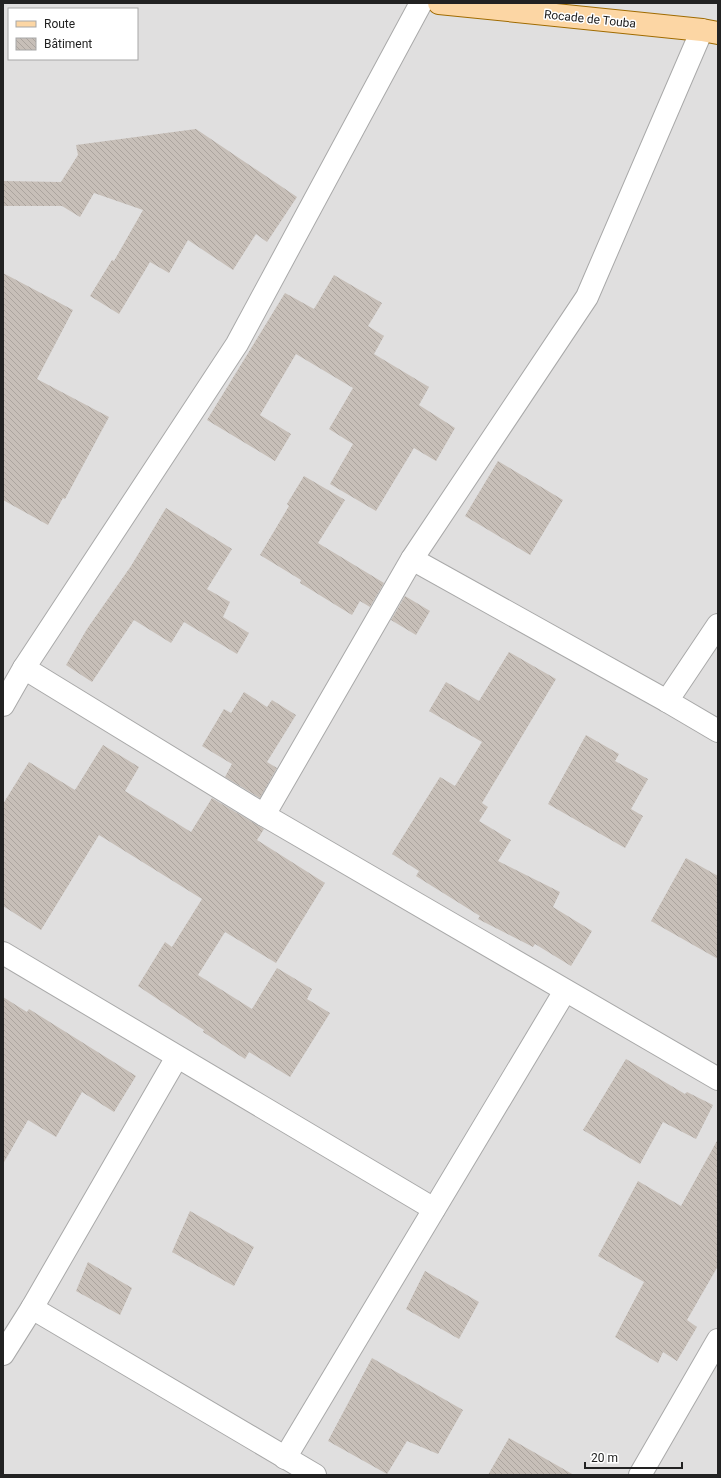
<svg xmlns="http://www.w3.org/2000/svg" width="721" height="1478" font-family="Roboto,sans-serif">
<defs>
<pattern id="building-back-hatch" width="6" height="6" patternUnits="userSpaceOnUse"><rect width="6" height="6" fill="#c7bfb8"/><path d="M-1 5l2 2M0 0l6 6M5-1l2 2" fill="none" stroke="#aba49e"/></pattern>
</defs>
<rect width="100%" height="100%" fill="#f2efe9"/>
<path fill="#e0dfdf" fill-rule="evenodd" d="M 3,3 L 718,3 L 718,1475 L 3,1475 ZM 9,9 L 137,9 L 137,59 L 9,59 Z"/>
<g fill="url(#building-back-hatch)">
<path d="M 196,129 L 297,197 L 267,242 L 256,234 L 233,270 L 188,240 L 169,273 L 150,262 L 119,314 L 90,296 L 112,260 L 114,261 L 143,210 L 94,193 L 80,217 L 62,206 L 3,206 L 3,181 L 61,182 L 78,155 L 76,145 Z"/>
<path d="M 3,273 L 73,310 L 37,379 L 109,417 L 65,499 L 63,498 L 48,525 L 3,500 Z"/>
<path d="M 334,275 L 382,303 L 368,326 L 384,336 L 374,354 L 429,387 L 419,405 L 455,428 L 436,461 L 414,448 L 376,511 L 330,484 L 353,444 L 329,429 L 353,388 L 296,354 L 260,415 L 291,434 L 275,461 L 207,420 L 285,293 L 314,309 Z"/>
<path d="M 498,461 L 563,500 L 530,555 L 465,516 Z"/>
<path d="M 304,476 L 345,500 L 318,543 L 384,583 L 370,607 L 360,601 L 352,615 L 300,583 L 301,580 L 260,555 L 289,506 L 287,504 Z"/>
<path d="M 166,508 L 232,549 L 207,589 L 230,602 L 223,617 L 249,633 L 237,654 L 184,622 L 171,643 L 134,620 L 92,682 L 66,665 L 87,629 L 131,566 Z"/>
<path d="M 405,596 L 430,611 L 416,635 L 391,620 Z"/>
<path d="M 509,652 L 556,679 L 482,803 L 488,807 L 479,821 L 511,840 L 498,861 L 560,892 L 553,907 L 592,931 L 571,966 L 535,944 L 533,947 L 478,919 L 480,916 L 416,876 L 419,871 L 392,854 L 440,777 L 455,786 L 482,742 L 429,711 L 446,682 L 479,701 Z"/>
<path d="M 244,692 L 267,707 L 272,700 L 296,715 L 267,762 L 277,768 L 260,798 L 225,777 L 232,764 L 202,746 L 224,709 L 231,713 Z"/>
<path d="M 586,735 L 619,754 L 615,761 L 648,779 L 631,809 L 643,816 L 625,848 L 548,804 Z"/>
<path d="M 103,745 L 139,767 L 125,791 L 191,832 L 212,798 L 264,829 L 257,840 L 325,883 L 276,963 L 225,932 L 198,975 L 252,1009 L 277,968 L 312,989 L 307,999 L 330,1013 L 290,1077 L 249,1052 L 245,1059 L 203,1032 L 204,1030 L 138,986 L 165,942 L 172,947 L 202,899 L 99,835 L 41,930 L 3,906 L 3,804 L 29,762 L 75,790 Z"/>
<path d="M 686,858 L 718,876 L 718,959 L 651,921 Z"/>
<path d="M 3,997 L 27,1012 L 29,1009 L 136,1076 L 114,1112 L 82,1092 L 56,1137 L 28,1120 L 3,1164 Z"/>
<path d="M 626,1059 L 685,1094 L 687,1092 L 713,1105 L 696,1139 L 663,1122 L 640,1164 L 583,1130 Z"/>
<path d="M 718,1139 L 718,1266 L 687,1320 L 697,1327 L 677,1361 L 663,1352 L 658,1363 L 615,1337 L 644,1282 L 598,1256 L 638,1181 L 681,1206 Z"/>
<path d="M 190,1211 L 254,1247 L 234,1286 L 172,1252 Z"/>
<path d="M 88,1262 L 132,1288 L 120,1315 L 76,1291 Z"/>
<path d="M 425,1271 L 479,1302 L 459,1339 L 406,1309 Z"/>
<path d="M 372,1358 L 463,1410 L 438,1454 L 407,1441 L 387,1474 L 328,1441 Z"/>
<path d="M 509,1438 L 574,1475 L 488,1475 Z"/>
</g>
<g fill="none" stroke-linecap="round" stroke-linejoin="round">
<defs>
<g id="minor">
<path d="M 412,559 L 667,701 L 718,731"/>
<path d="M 24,668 L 264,815 L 718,1079"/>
<path d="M 667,701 L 718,625"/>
<path d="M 3,705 L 24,668 L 237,344 L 421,3"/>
<path d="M 264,815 L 412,559 L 587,297 L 702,30"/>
<path d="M 3,953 L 434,1209"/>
<path d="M 32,1308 L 315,1475"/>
<path d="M 3,1354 L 32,1308 L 177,1057"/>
<path d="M 285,1458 L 565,991"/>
<path d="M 640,1475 L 718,1340"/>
</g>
<path id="primary" d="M 439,3 L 702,30 L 718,33"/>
</defs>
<use href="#minor" stroke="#a9a9a9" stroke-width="24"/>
<use href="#primary" stroke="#a06b00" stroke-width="24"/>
<use href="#minor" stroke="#fff" stroke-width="22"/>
<use href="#primary" stroke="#fcd6a4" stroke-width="22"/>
</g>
<g text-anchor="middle" stroke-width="3" stroke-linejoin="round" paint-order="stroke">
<g font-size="12" fill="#222" stroke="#fff">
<text transform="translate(590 19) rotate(6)" y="4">Rocade de Touba</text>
</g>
</g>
<rect width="721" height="1478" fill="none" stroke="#222222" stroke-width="8"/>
<rect x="8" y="8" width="130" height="52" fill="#ffffff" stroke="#a7a7a7"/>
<rect x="16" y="21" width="20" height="6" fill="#fcd6a4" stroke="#a7a7a7"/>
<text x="44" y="28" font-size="12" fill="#222222">Route</text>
<rect x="16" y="38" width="20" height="12" fill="url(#building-back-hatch)" stroke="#a7a7a7"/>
<text x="44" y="48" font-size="12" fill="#222222">Bâtiment</text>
<path d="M585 1462v6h97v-6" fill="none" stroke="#222222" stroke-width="2"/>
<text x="591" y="1462" font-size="12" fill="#222222" stroke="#ffffff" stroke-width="3" paint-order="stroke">20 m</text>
</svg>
